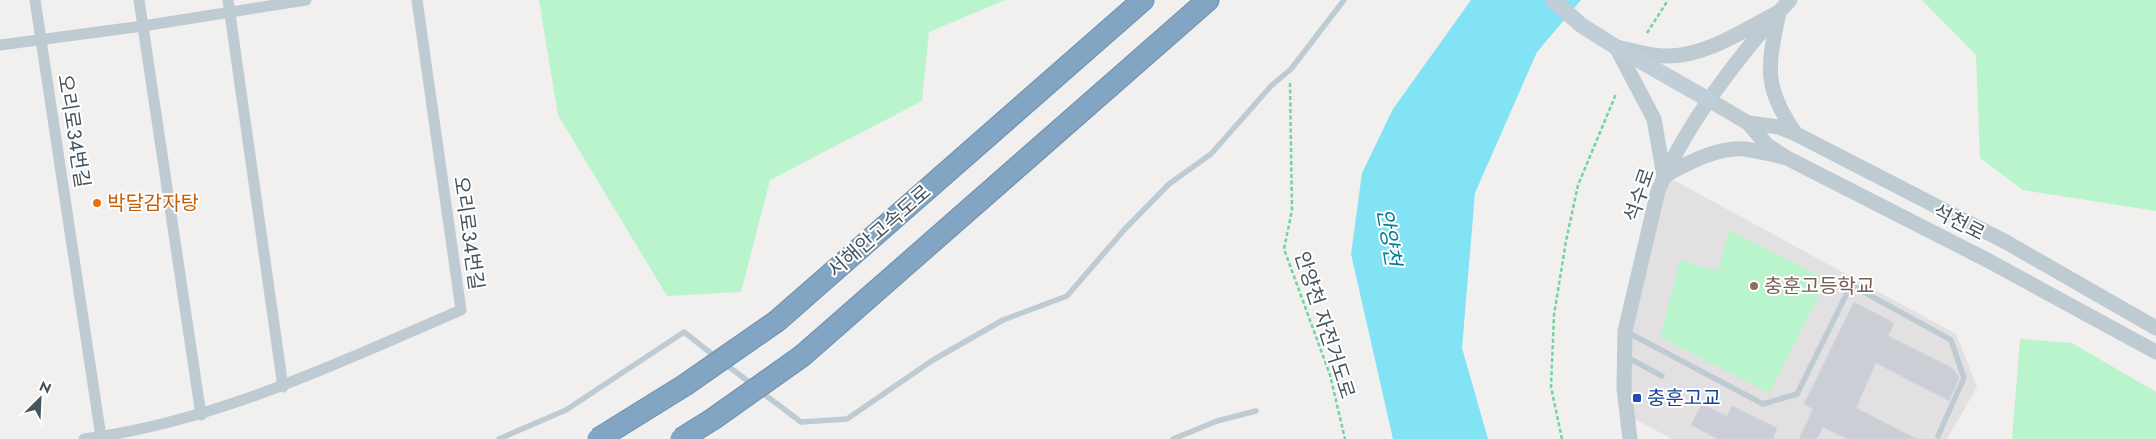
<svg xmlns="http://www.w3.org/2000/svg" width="2156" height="439" font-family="Jost,'Noto Sans KR',sans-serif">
<rect width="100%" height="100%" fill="#f2efef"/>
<path fill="#e3e0e1" d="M 1668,177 L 1956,334 L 1977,387 L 1947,439 L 1672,439 L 1631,417 L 1630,332 Z"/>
<g fill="#b9f4cd">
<path d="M 539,0 L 1005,0 L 929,32 L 922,101 L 770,180 L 741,292 L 667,296 L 558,115 Z"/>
<path d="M 1922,0 L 2156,0 L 2156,211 L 2023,190 L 1980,158 L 1976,55 Z"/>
<path d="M 1729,230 L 1827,280 L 1769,393 L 1660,337 L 1680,260 L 1718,271 Z"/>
<path d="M 2020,339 L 2072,343 L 2156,392 L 2156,439 L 2012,439 Z"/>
</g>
<path fill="#82e3f5" d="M 1471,0 L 1581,0 L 1537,52 L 1475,193 L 1462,348 L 1488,439 L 1393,439 L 1351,254 L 1362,173 L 1393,109 Z"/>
<g fill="#cbced5" stroke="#d3d6dc">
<path d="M 1854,302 L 1894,323 L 1888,336 L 1952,368 L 1958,375 L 1959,378 L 1949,401 L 1876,363 L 1856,408 L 1917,439 L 1847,439 L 1823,427 L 1817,439 L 1799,439 L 1813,409 L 1804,404 Z"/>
<path d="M 1702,404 L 1727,416 L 1732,406 L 1777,428 L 1773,439 L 1718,439 L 1691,425 Z"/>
</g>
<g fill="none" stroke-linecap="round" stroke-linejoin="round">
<defs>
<g id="motorway">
<path d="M 777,321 L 1143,0"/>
<path d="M 802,356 L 1208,0"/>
</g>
</defs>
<use href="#motorway" stroke="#6d90af" stroke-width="23"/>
<g stroke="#6ed69e" stroke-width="2.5" stroke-dasharray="4 2.5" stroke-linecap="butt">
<path d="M 1647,33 L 1668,0"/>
<path d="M 1290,83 L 1292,210 L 1284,249 L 1330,375 L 1345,439"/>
<path d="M 1562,439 L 1551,387 L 1554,315 L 1566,241 L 1578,185 L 1616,94"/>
</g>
<g stroke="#becbd3" stroke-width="5.5">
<path d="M 1627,332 L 1763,404 L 1797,394 L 1851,285 L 1951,340 L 1964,378 L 1938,436"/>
<path d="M 1625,356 L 1662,376"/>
<path d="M 724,363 L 753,385"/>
<path d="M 760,391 L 801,422 L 847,419 L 933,360 L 1003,320 L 1067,296 L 1124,230 L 1169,184 L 1211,154 L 1271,86 L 1291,69 L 1344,0"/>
<path d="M 499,439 L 566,410 L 684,332 L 717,358"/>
<path d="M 1173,439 L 1217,421 L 1256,411"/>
</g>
<g stroke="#becbd3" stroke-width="11">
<path d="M 35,0 L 101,437"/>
<path d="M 139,0 L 201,415"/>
<path d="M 228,0 L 283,387"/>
<path d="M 0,45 L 143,26 L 306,0"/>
<path d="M 84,439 C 218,421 338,363 461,310 L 417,0"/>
</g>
<g stroke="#becbd3" stroke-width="15">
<path d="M 1709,100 L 1748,123 L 1767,145 L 1787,158 L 1989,261 L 2156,352"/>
<path d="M 1748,123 L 1779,127 L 1796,134 L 2006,242 L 2156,328"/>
<path d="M 1787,158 C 1774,155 1759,151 1745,149 C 1717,147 1688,163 1664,176 L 1654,119 L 1616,47 C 1632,50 1649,56 1665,56 C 1706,57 1745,29 1779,12 C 1768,66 1762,86 1796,134"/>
<path d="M 1630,439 L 1624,388 L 1625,331 L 1658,191 C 1685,125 1741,52 1790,0"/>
</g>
<path stroke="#c0ceda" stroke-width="16" d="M 1553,0 L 1581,25 L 1616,47 L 1709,100"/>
<use href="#motorway" stroke="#82a5c3" stroke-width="21"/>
<defs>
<g id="motorway-bridge">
<path d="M 598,439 L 685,385 L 777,321"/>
<path d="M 681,439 L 713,419 L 802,356"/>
</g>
</defs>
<use href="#motorway-bridge" stroke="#6d90af" stroke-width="23" stroke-linecap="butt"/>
<use href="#motorway-bridge" stroke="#82a5c3" stroke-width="21"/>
</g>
<circle fill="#e8710a" stroke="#fff" stroke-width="2" cx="97" cy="203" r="5"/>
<circle fill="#8d6e63" stroke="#fff" stroke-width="2" cx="1754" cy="286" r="5"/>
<rect fill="#1a4fb4" stroke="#fff" stroke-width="2" x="1632" y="393" width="10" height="10" rx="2.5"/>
<g text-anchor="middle" stroke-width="4" stroke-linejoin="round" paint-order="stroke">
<g font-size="20" fill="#45545f" stroke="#fff">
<text transform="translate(74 131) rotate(81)" y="7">오리로34번길</text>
<text transform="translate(1639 195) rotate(-71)" y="7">석수로</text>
<text transform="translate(1959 222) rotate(27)" y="7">석천로</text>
<text transform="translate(879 231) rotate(-41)" y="7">서해안고속도로</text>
<text transform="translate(469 233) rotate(82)" y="7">오리로34번길</text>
<text transform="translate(1325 325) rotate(72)" y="7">안양천 자전거도로</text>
</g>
<g font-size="20" fill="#c56008" stroke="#fff" text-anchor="start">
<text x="107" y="210">박달감자탕</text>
</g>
<g font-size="20" fill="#785e54" stroke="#fff" text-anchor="start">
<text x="1764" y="293">충훈고등학교</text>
</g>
<g font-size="20" fill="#164399" stroke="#fff" text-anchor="start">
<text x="1647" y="405">충훈고교</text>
</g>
<g font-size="21" font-style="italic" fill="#037e96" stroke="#fff">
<text transform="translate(1389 237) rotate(81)" y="7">안양천</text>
</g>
</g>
<g transform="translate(40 399) rotate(24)" stroke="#ffffff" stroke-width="4" paint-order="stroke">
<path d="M0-4L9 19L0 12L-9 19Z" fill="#45545f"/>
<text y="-8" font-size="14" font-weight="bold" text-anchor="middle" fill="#45545f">N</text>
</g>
</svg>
